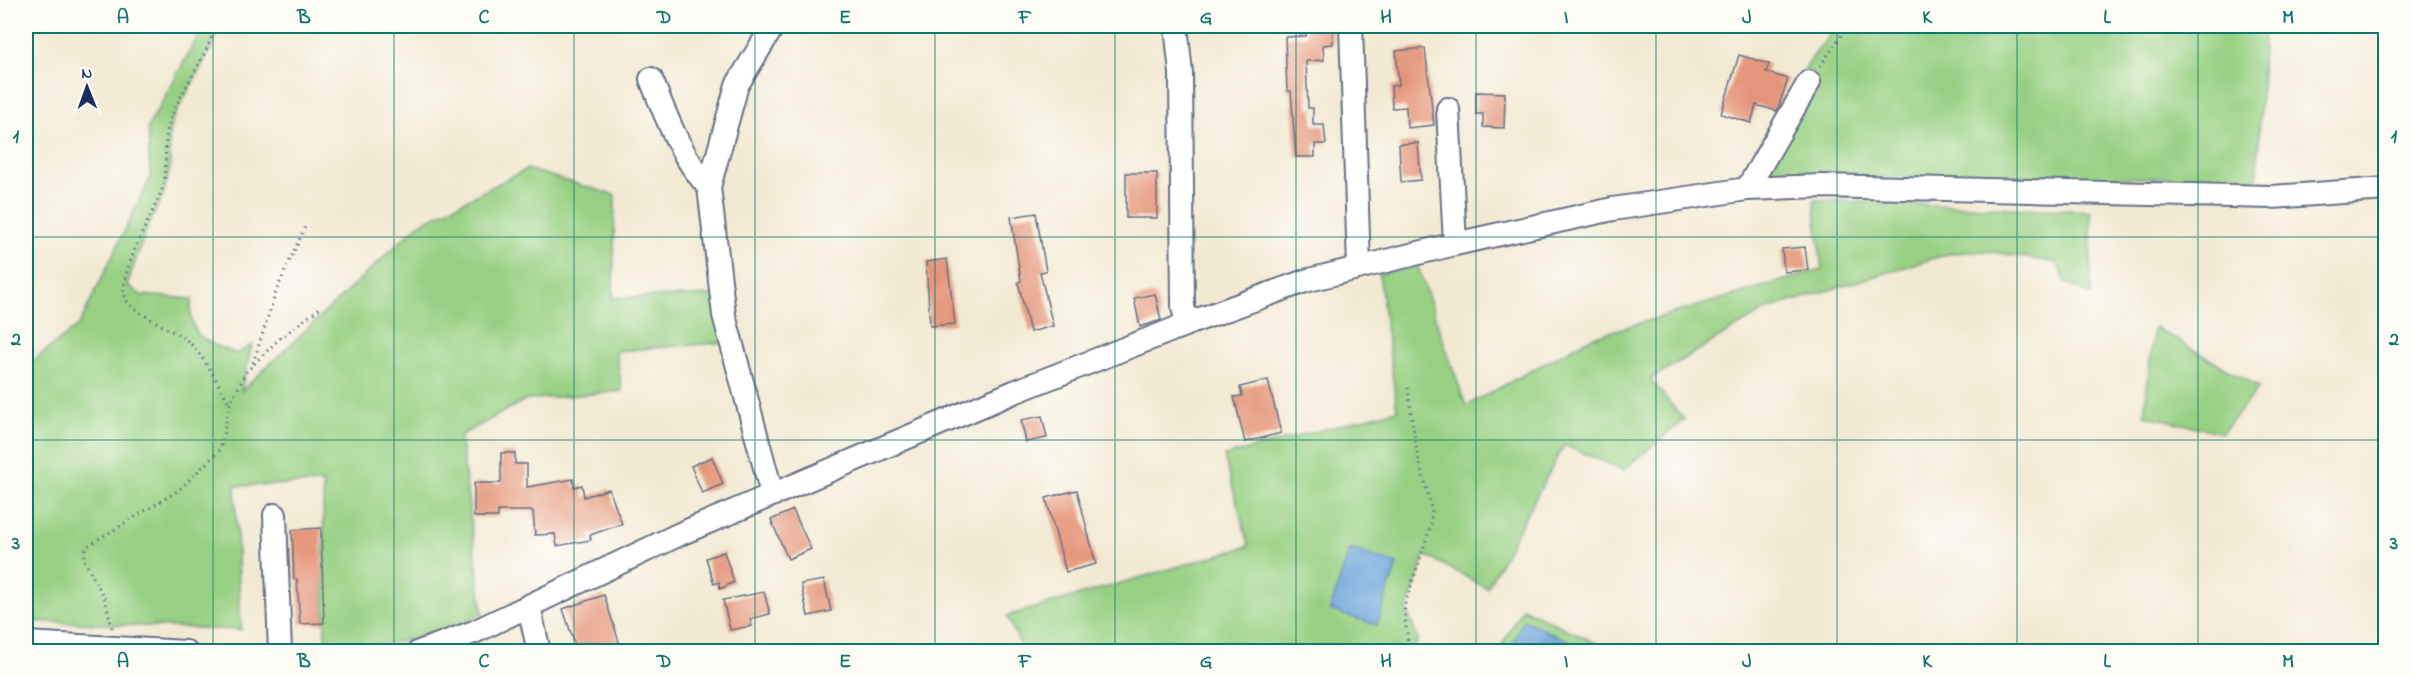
<svg xmlns="http://www.w3.org/2000/svg" width="2411" height="677" font-family="'Indie Flower',sans-serif">
<rect width="100%" height="100%" fill="#fdfcf7"/>
<filter id="ink" filterUnits="userSpaceOnUse"><feTurbulence type="fractalNoise" baseFrequency=".0167" numOctaves="2"/><feDisplacementMap in="SourceGraphic" scale="12" xChannelSelector="R" yChannelSelector="G"/><feConvolveMatrix kernelMatrix="1 2 1 2 8 2 1 2 1" color-interpolation-filters="sRGB"/></filter>
<filter id="wash" filterUnits="userSpaceOnUse"><feTurbulence type="fractalNoise" baseFrequency=".008" numOctaves="4" result="noise"/><feDisplacementMap in="SourceGraphic" scale="24" xChannelSelector="R" yChannelSelector="G"/><feGaussianBlur stdDeviation="1.35" result="paint"/><feColorMatrix in="noise" values="0 0 0 0 0 0 0 0 0 0 0 0 0 0 0 0 0 1.4 0 .05"/><feComposite in="paint" operator="in"/></filter>
<g filter="url(#wash)">
<rect width="100%" height="100%" fill="#f2e9d2"/>
<g fill="#97d083" stroke="#598070" stroke-width="1.5">
<path d="M 198,26 L 218,26 L 214,43 L 173,119 L 169,133 L 170,168 L 164,193 L 145,233 L 127,285 L 141,295 L 192,299 C 186,338 205,341 237,354 L 252,345 L 241,391 L 419,224 L 527,169 L 615,195 L 613,298 L 719,295 L 727,342 L 616,351 L 622,391 L 525,400 L 460,436 L 483,614 L 442,632 L 392,643 L 325,649 L 323,483 L 235,486 L 241,630 L 26,621 L 26,366 L 79,325 L 150,178 L 148,127 L 196,40 Z"/>
<path d="M 1836,26 L 2264,26 L 2257,178 L 1814,177 L 1739,181 L 1810,61 Z"/>
<path d="M 1814,200 L 2091,211 L 2091,295 L 2065,282 L 2057,263 L 1988,251 L 1951,253 L 1767,309 L 1650,379 L 1684,420 L 1623,470 L 1564,445 L 1487,588 L 1425,555 L 1407,610 L 1418,640 L 1412,651 L 1023,651 L 1007,616 L 1249,546 L 1224,456 L 1397,410 L 1379,274 L 1418,267 L 1466,406 L 1593,337 L 1822,269 Z"/>
<path d="M 2154,327 L 2259,387 L 2222,433 L 2144,415 Z"/>
<path d="M 1522,608 L 1600,645 L 1598,651 L 1498,652 Z"/>
</g>
<g fill="#6ea5dc" stroke="#446a9d" stroke-width="1.5">
<path d="M 1350,549 L 1397,564 L 1377,625 L 1330,610 Z"/>
<path d="M 1523,620 L 1590,651 L 1510,651 Z"/>
</g>
<g id="blocks">
<g fill="#e5967a">
<path d="M 1306,26 L 1332,26 L 1333,44 L 1323,45 L 1324,60 L 1306,61 L 1308,108 L 1313,108 L 1313,125 L 1324,125 L 1326,144 L 1315,144 L 1315,157 L 1296,157 L 1291,91 L 1287,91 L 1285,37 L 1306,36 Z"/>
<path d="M 1425,48 L 1434,125 L 1407,128 L 1406,107 L 1392,108 L 1391,86 L 1399,85 L 1396,51 Z"/>
<path d="M 1739,55 L 1769,64 L 1766,72 L 1788,79 L 1777,111 L 1756,105 L 1751,123 L 1721,114 Z"/>
<path d="M 1476,92 L 1505,93 L 1504,128 L 1483,127 L 1483,114 L 1476,114 Z"/>
<path d="M 1418,143 L 1421,180 L 1401,182 L 1399,144 Z"/>
<rect x="1126" y="173" width="31" height="45"/>
<path d="M 1036,213 L 1046,271 L 1040,272 L 1053,326 L 1030,332 L 1018,282 L 1021,281 L 1011,217 Z"/>
<path d="M 1805,247 L 1808,270 L 1784,272 L 1782,249 Z"/>
<path d="M 947,259 L 955,324 L 930,326 L 926,262 Z"/>
<path d="M 1155,294 L 1161,320 L 1140,327 L 1134,298 Z"/>
<path d="M 1268,380 L 1281,433 L 1245,442 L 1234,397 L 1242,396 L 1240,387 Z"/>
<path d="M 1042,416 L 1047,438 L 1026,442 L 1021,420 Z"/>
<path d="M 501,453 L 515,453 L 515,464 L 527,464 L 527,487 L 573,479 L 574,487 L 582,485 L 584,497 L 609,489 L 622,524 L 590,535 L 591,540 L 557,546 L 555,534 L 535,535 L 533,511 L 498,511 L 498,517 L 474,517 L 474,483 L 501,483 Z"/>
<path d="M 712,457 L 723,484 L 702,493 L 691,466 Z"/>
<path d="M 1077,490 L 1096,564 L 1066,572 L 1046,498 Z"/>
<path d="M 793,510 L 811,549 L 788,559 L 771,520 Z"/>
<path d="M 321,528 L 324,623 L 300,624 L 297,579 L 294,579 L 292,530 Z"/>
<path d="M 724,552 L 734,582 L 720,589 L 719,582 L 714,584 L 706,558 Z"/>
<path d="M 824,580 L 831,611 L 808,616 L 801,584 Z"/>
<path d="M 764,592 L 770,614 L 750,619 L 752,626 L 730,630 L 723,600 Z"/>
<path d="M 604,595 L 622,651 L 577,651 L 563,609 Z"/>
</g>
</g>
</g>
<g filter="url(#ink)">
<use href="#blocks" fill-opacity="0" stroke="#667087" stroke-width="1.5"/>
<g fill="none" stroke-linecap="round" stroke-linejoin="round">
<defs>
<g id="minor">
<path d="M 1176,26 L 1181,73 L 1183,307 L 1187,323"/>
<path d="M 1351,26 L 1359,267"/>
<path d="M 651,79 C 666,116 681,158 709,187"/>
<path d="M 1448,109 L 1455,244"/>
<path d="M 1747,189 L 1809,82"/>
<path d="M 772,494 L 724,315 L 709,187 L 737,85 L 773,26"/>
<path d="M 275,515 L 280,652"/>
<path d="M 529,607 L 539,652"/>
<path d="M 26,643 L 186,652"/>
<path d="M 419,652 L 474,632 L 680,534 L 1014,392 L 1195,321 L 1305,281 L 1455,244 L 1613,209 L 1747,189 L 1821,186 L 2272,197 L 2386,189"/>
</g>
</defs>
<use href="#minor" stroke="#667087" stroke-width="26"/>
<g stroke="#667087" stroke-width="3" stroke-dasharray="1.5 4.5" stroke-linecap="butt">
<path d="M 215,26 C 206,60 182,87 170,120 C 161,144 170,169 161,192 C 152,217 116,274 126,299 C 130,311 173,330 186,340 C 202,352 219,386 230,404"/>
<path d="M 1820,66 L 1848,26"/>
<path d="M 253,363 L 277,289 L 305,227"/>
<path d="M 112,628 L 105,599 L 84,560 L 86,547 L 179,490 L 220,450 L 230,404 L 246,372 L 279,339 L 321,307"/>
<path d="M 1407,652 C 1410,636 1403,621 1405,604 L 1431,525 L 1432,510 L 1416,449 L 1408,388"/>
</g>
<use href="#minor" stroke="#fff" stroke-width="22"/>
</g>
</g>
<path fill="none" stroke="#0f766e" stroke-width="1.5" stroke-opacity="0.55" d="M 213,26 L 213,652M 394,26 L 394,652M 574,26 L 574,652M 755,26 L 755,652M 935,26 L 935,652M 1115,26 L 1115,652M 1296,26 L 1296,652M 1476,26 L 1476,652M 1656,26 L 1656,652M 1837,26 L 1837,652M 2017,26 L 2017,652M 2198,26 L 2198,652M 26,237 L 2386,237M 26,440 L 2386,440"/>
<rect width="2411" height="677" fill="none" stroke="#fdfcf7" stroke-width="66"/>
<g transform="translate(87 87) rotate(359)" stroke="#fdfcf7" stroke-width="4.5" paint-order="stroke">
<path d="M0-4.5L10 22L0 15L-10 22Z" fill="#1b2f5e"/>
<text y="-9" font-size="16" font-weight="bold" text-anchor="middle" fill="#1b2f5e">N</text>
</g>
<rect x="33" y="33" width="2345" height="611" fill="none" stroke="#0f766e" stroke-width="2"/>
<g font-size="20" text-anchor="middle" font-weight="bold" fill="#0f766e">
<text x="123" y="23">A</text>
<text x="304" y="23">B</text>
<text x="484" y="23">C</text>
<text x="664" y="23">D</text>
<text x="845" y="23">E</text>
<text x="1025" y="23">F</text>
<text x="1206" y="23">G</text>
<text x="1386" y="23">H</text>
<text x="1566" y="23">I</text>
<text x="1747" y="23">J</text>
<text x="1927" y="23">K</text>
<text x="2107" y="23">L</text>
<text x="2288" y="23">M</text>
<text x="16" y="142">1</text>
<text x="2394" y="142">1</text>
<text x="16" y="345">2</text>
<text x="2394" y="345">2</text>
<text x="16" y="549">3</text>
<text x="2394" y="549">3</text>
<text x="123" y="667">A</text>
<text x="304" y="667">B</text>
<text x="484" y="667">C</text>
<text x="664" y="667">D</text>
<text x="845" y="667">E</text>
<text x="1025" y="667">F</text>
<text x="1206" y="667">G</text>
<text x="1386" y="667">H</text>
<text x="1566" y="667">I</text>
<text x="1747" y="667">J</text>
<text x="1927" y="667">K</text>
<text x="2107" y="667">L</text>
<text x="2288" y="667">M</text>
</g>
</svg>
